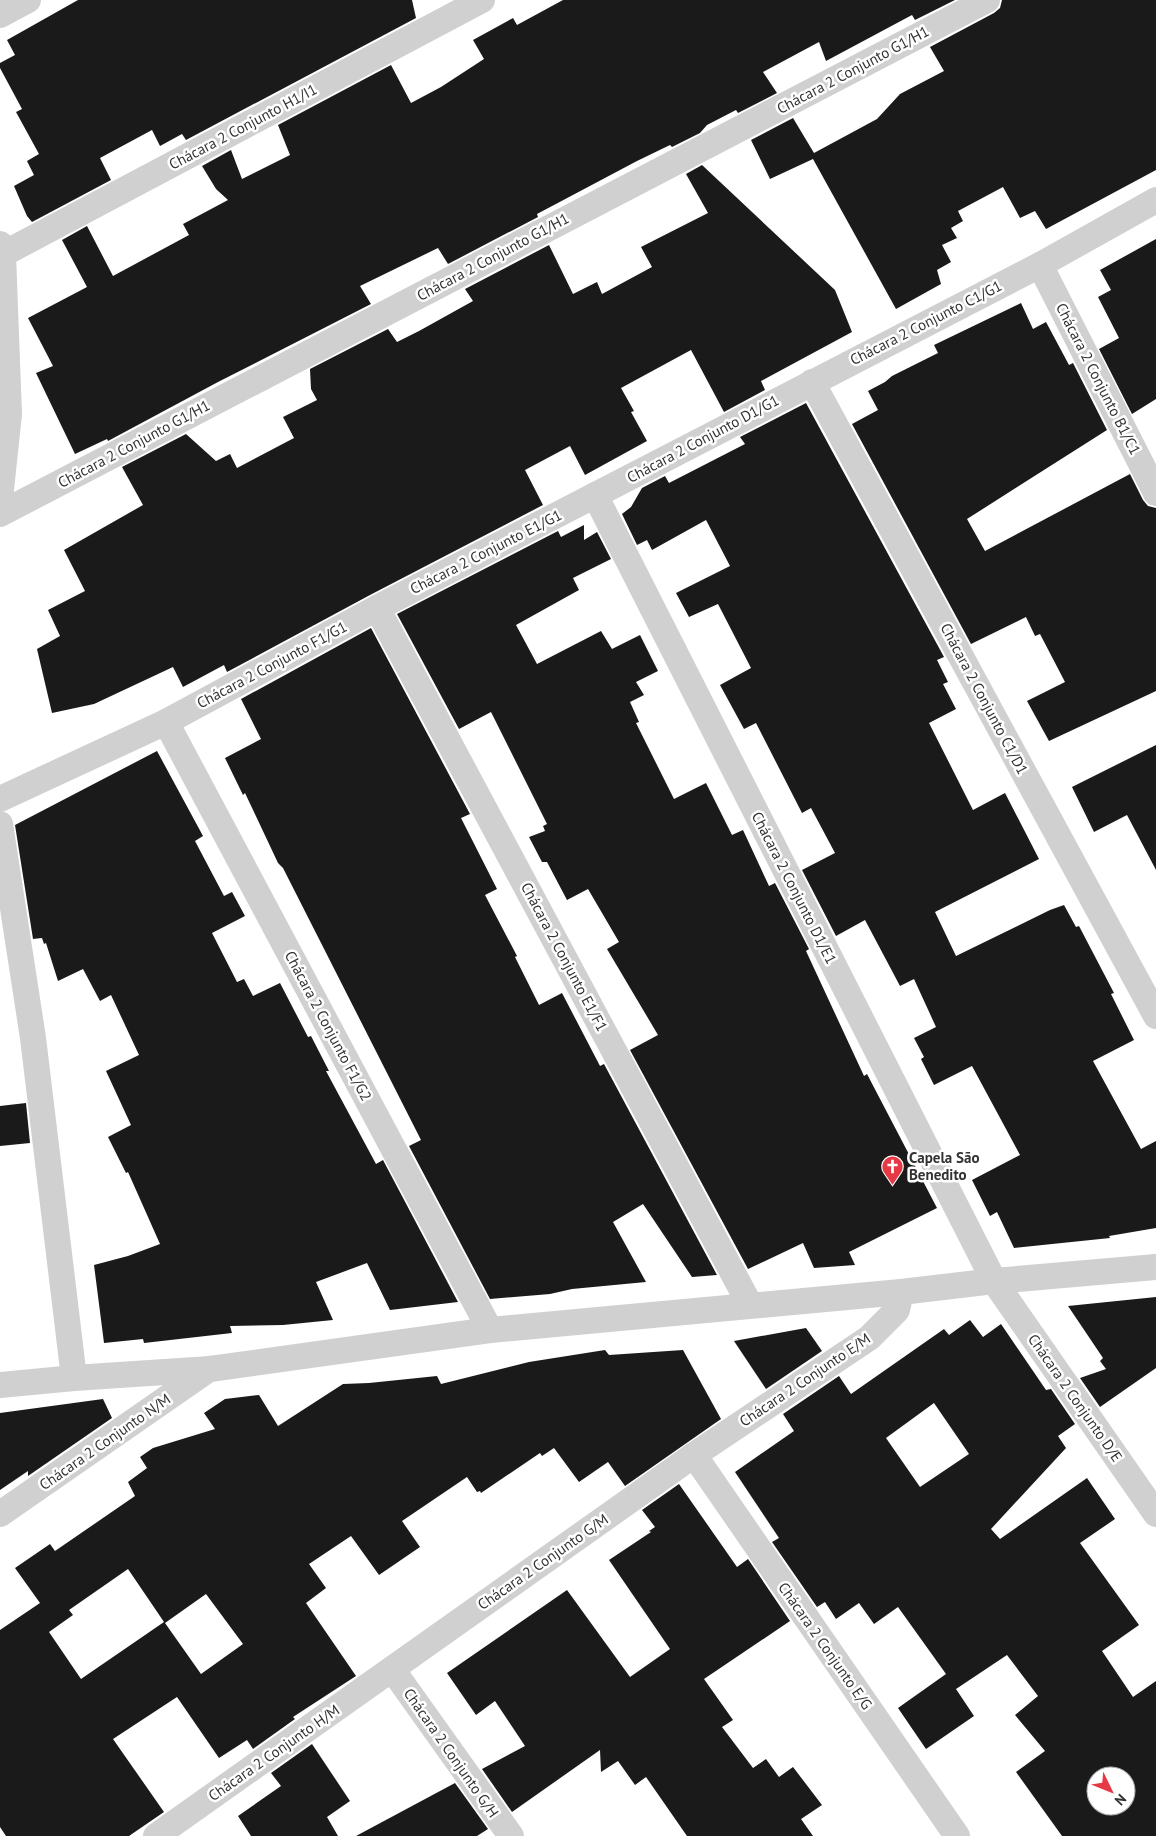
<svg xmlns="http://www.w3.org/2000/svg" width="1156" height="1836" font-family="'PT Sans',sans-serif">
<rect width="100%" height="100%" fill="#fff"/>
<g fill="#1a1a1a" fill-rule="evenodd">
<path d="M 78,0 L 412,0 L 416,18 L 186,140 L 182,134 L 160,146 L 152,130 L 100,158 L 111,180 L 32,222 L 27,216 L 14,186 L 34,175 L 27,161 L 39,154 L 16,112 L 22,109 L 0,68 L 0,63 L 15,55 L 7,40 Z"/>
<path d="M 563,0 L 955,0 L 915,20 L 912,15 L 826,61 L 819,42 L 763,72 L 777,93 L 738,113 L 736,110 L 707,125 L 700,133 L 672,147 L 670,145 L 637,161 L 537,214 L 538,217 L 448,264 L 438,248 L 360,286 L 371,304 L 218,382 L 108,441 L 107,439 L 75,454 L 36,373 L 53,366 L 28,318 L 87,287 L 62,240 L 87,226 L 113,276 L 189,235 L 183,224 L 228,200 L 216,189 L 202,166 L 231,150 L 242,179 L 290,155 L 278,125 L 391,65 L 411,103 L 441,87 L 484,59 L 473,40 L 513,18 L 517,25 Z"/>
<path d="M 1002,0 L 1156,0 L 1156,170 L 1046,229 L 1035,211 L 1020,218 L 1003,187 L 958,211 L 963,221 L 951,228 L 957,238 L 942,245 L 951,262 L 937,270 L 941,284 L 896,309 L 813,159 L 770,179 L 751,140 L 793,118 L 814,153 L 877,119 L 900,94 L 944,71 L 930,47 L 994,13 L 1000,8 Z"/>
<path d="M 702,165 L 835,290 L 852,332 L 761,381 L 765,390 L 724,412 L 691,350 L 621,388 L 634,411 L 631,412 L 647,441 L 585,475 L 570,446 L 525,470 L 543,505 L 370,595 L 227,672 L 224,665 L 183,687 L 173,667 L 94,704 L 52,713 L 37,649 L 60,636 L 48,610 L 85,591 L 64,550 L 143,505 L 122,467 L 186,434 L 216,461 L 230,454 L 237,468 L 294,438 L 283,417 L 317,400 L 311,389 L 310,369 L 388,329 L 397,342 L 419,331 L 473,301 L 465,289 L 549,245 L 573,294 L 597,282 L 602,294 L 652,267 L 641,247 L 708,213 L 686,174 Z"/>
<path d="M 1156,239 L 1156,399 L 1132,414 L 1099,349 L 1119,338 L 1098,297 L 1111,290 L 1100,270 Z"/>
<path d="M 1021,303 L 1033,329 L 1046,322 L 1069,365 L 1073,363 L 1107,430 L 967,519 L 985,551 L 1130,474 L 1143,500 L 1148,506 L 1156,508 L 1156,691 L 1049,741 L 1027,701 L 1065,682 L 1040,634 L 1035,636 L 1026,617 L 971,644 L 852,424 L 878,410 L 868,391 L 885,382 L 892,376 L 938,353 L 934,345 Z"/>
<path d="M 806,403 L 944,657 L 937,660 L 948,682 L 943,684 L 956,709 L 929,723 L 973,810 L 1005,793 L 1039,859 L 935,912 L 956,956 L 1050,910 L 1064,905 L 1076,927 L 1079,926 L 1114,993 L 1111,994 L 1134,1040 L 1093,1061 L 1141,1149 L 1156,1141 L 1156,1228 L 1109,1236 L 1110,1238 L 1014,1248 L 997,1212 L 990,1216 L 972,1180 L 1020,1155 L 972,1066 L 934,1085 L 921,1059 L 924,1057 L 914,1038 L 936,1027 L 914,979 L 900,986 L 865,920 L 836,936 L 802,870 L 835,853 L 811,808 L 802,813 L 756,723 L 744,729 L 720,685 L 751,668 L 718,604 L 689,617 L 676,593 L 730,566 L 706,520 L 652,550 L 647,540 L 637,545 L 622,514 L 631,507 L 642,488 L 665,476 L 669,483 L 745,444 L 740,437 Z"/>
<path d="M 584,525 L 584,540 L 597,532 L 611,559 L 573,578 L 579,590 L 516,625 L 537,664 L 601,631 L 612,649 L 640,635 L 658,671 L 636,682 L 644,695 L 630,702 L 639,722 L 636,723 L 674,799 L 706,783 L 732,835 L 743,830 L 769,886 L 775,883 L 809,949 L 806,951 L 864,1076 L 867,1074 L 937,1208 L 849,1252 L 855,1265 L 814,1268 L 803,1243 L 748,1269 L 630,1050 L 658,1035 L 607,949 L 619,942 L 588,889 L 567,900 L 547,862 L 542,862 L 529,837 L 545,831 L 543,826 L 547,824 L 491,712 L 459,729 L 397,614 L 558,531 L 561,537 Z"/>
<path d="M 371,628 L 470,814 L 461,818 L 497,889 L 485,895 L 517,956 L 515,957 L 539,1005 L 562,993 L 600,1066 L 604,1064 L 717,1275 L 692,1277 L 643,1204 L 613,1222 L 646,1282 L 572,1289 L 550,1294 L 490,1299 L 409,1146 L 421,1140 L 283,868 L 278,863 L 245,793 L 243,795 L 225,758 L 261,739 L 241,699 Z"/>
<path d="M 1156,745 L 1156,870 L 1127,815 L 1094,832 L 1072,787 Z"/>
<path d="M 157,751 L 203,836 L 195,841 L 224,896 L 232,892 L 245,916 L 212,933 L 237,982 L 244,979 L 253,996 L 280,983 L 308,1037 L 311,1036 L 329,1071 L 326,1071 L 376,1164 L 383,1160 L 458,1302 L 390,1310 L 367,1263 L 316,1282 L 333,1320 L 283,1325 L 230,1326 L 232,1333 L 144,1343 L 143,1339 L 104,1343 L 94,1265 L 128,1256 L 160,1244 L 128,1172 L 126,1173 L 108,1137 L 131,1125 L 106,1071 L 139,1055 L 111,995 L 100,1001 L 83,969 L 58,981 L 46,943 L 44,944 L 42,938 L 33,939 L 15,825 Z"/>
<path d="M 26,1103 L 30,1143 L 0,1146 L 0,1106 Z"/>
<path d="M 1156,1297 L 1156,1368 L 1100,1407 L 1080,1378 L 1106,1369 L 1100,1361 L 1103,1358 L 1068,1306 Z"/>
<path d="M 970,1320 L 983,1337 L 1001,1324 L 1046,1390 L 1051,1389 L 1075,1424 L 1058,1436 L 1066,1448 L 991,1529 L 1000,1539 L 1087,1478 L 1115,1519 L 1080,1543 L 1139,1625 L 1102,1651 L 1133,1697 L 1156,1681 L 1156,1836 L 1062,1836 L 1016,1772 L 1045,1751 L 1015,1715 L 1038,1696 L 1007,1655 L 956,1689 L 954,1686 L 974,1716 L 926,1749 L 898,1708 L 946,1674 L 898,1607 L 874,1624 L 859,1603 L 836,1619 L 825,1602 L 817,1607 L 772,1542 L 779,1538 L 735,1472 L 794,1431 L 783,1414 L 839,1376 L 851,1394 L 944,1329 L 949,1335 ZM 934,1403 L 969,1454 L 920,1487 L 886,1438 ZM 1096,1776 L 1126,1776 L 1126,1806 L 1096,1806 Z"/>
<path d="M 806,1328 L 822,1351 L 766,1389 L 734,1341 Z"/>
<path d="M 605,1350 L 609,1355 L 683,1350 L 721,1419 L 625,1486 L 608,1462 L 579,1482 L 554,1448 L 542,1456 L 540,1453 L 481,1493 L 480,1491 L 477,1492 L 467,1477 L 402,1521 L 420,1547 L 379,1575 L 351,1536 L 309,1564 L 326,1588 L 306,1603 L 356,1676 L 293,1717 L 295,1719 L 253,1749 L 247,1740 L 219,1758 L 177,1697 L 113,1739 L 164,1812 L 129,1836 L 6,1836 L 0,1827 L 0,1630 L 40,1603 L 15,1568 L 50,1544 L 55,1551 L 135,1496 L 128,1482 L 147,1468 L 140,1457 L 153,1448 L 215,1429 L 204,1413 L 225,1399 L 259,1395 L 278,1426 L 343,1384 L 369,1383 L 437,1376 L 441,1384 L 529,1362 ZM 128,1569 L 164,1622 L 81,1679 L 49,1632 L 73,1615 L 69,1610 ZM 206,1594 L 243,1644 L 201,1674 L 165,1623 Z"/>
<path d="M 103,1399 L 112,1418 L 28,1476 L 28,1471 L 0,1490 L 0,1413 Z"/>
<path d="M 679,1484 L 737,1567 L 748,1559 L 790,1621 L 704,1679 L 733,1720 L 722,1727 L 753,1768 L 766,1759 L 779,1777 L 793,1767 L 822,1805 L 801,1819 L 813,1836 L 687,1836 L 646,1777 L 635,1785 L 618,1761 L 601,1772 L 600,1750 L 512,1812 L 482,1769 L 525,1746 L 495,1701 L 476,1715 L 447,1673 L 567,1590 L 630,1677 L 670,1649 L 609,1560 L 651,1532 L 649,1531 L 655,1527 L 642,1510 Z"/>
<path d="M 312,1744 L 350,1801 L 327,1817 L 338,1836 L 251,1836 L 238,1816 L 281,1786 L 271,1773 Z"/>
<path d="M 455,1783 L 488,1829 L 477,1836 L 356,1836 Z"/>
</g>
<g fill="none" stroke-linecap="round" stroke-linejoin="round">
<g stroke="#d0d0d0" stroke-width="26">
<path d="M 0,15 L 28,0"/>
<path d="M 0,244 L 3,254 L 9,414 L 0,499"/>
<path d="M 3,254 L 482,0"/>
<path d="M 1040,265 L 1156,493"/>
<path d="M 812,382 L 1156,1016"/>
<path d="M 595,495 L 994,1281 L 1156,1514"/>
<path d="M 0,514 L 987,0"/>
<path d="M 377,608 L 750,1305"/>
<path d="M 166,722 L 490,1330"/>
<path d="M 0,799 L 166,722 L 377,608 L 1040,265 L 1156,200"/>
<path d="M 0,824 L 33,1038 L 74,1378"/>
<path d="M 0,1385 L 74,1378 L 210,1369 L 490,1330 L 901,1292 L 994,1281 L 1156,1267"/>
<path d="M 694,1455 L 957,1836"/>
<path d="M 0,1514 L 209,1369"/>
<path d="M 392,1669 L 511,1836"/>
<path d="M 156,1836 L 694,1455 L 869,1338 L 897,1310 L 901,1292"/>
</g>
</g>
<defs>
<symbol id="church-pin" viewBox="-11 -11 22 30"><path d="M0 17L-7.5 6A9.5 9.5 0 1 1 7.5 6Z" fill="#e63946" stroke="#fff"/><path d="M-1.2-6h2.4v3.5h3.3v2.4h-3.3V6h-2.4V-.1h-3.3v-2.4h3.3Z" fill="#fff"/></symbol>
</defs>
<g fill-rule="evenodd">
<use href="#church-pin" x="880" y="1154" width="25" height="34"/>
</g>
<g text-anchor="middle" stroke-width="5" stroke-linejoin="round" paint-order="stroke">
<g font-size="15" fill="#333" stroke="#fff">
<text transform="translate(853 70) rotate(-28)" y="5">Chácara 2 Conjunto G1/H1</text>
<text transform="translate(243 127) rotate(-28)" y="5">Chácara 2 Conjunto H1/I1</text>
<text transform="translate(493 257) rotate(-28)" y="5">Chácara 2 Conjunto G1/H1</text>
<text transform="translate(926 323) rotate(-27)" y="5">Chácara 2 Conjunto C1/G1</text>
<text transform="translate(1098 379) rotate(63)" y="5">Chácara 2 Conjunto B1/C1</text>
<text transform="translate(703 439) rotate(-28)" y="5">Chácara 2 Conjunto D1/G1</text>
<text transform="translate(134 444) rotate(-28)" y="5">Chácara 2 Conjunto G1/H1</text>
<text transform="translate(486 552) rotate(-27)" y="5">Chácara 2 Conjunto E1/G1</text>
<text transform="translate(272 665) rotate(-28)" y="5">Chácara 2 Conjunto F1/G1</text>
<text transform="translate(984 699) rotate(62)" y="5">Chácara 2 Conjunto C1/D1</text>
<text transform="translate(794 888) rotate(63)" y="5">Chácara 2 Conjunto D1/E1</text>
<text transform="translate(564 957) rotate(62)" y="5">Chácara 2 Conjunto E1/F1</text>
<text transform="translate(328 1026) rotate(62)" y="5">Chácara 2 Conjunto F1/G2</text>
<text transform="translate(805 1380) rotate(-34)" y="5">Chácara 2 Conjunto E/M</text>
<text transform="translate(1075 1398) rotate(55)" y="5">Chácara 2 Conjunto D/E</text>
<text transform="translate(105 1442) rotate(-35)" y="5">Chácara 2 Conjunto N/M</text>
<text transform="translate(543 1562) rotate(-35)" y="5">Chácara 2 Conjunto G/M</text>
<text transform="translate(825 1646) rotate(55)" y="5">Chácara 2 Conjunto E/G</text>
<text transform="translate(274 1753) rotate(-35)" y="5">Chácara 2 Conjunto H/M</text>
<text transform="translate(451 1753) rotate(55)" y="5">Chácara 2 Conjunto G/H</text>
</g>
<g font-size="15" font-weight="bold" fill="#333" stroke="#fff" text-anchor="start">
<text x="909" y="1163">Capela São<tspan x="909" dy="17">Benedito</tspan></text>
</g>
</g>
<g transform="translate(1111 1791) rotate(133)"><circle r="24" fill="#ffffff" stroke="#adadad"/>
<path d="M0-4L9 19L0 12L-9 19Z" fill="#e63946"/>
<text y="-8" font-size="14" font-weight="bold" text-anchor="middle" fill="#333333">N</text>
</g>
</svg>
